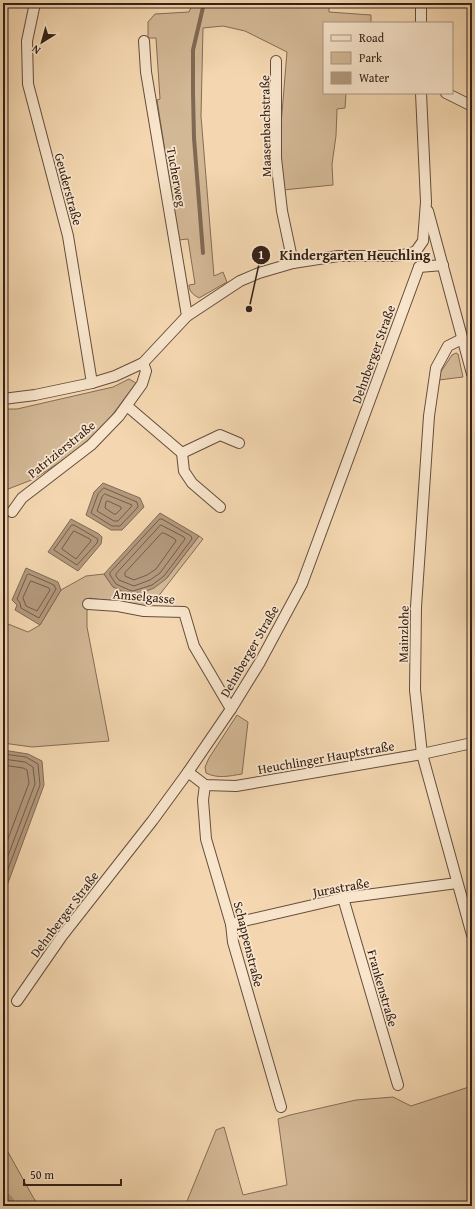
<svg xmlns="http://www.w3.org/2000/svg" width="475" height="1209" font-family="'Gentium Book Plus',serif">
<rect width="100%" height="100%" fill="#f4d7b0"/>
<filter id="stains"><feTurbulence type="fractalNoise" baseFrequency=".005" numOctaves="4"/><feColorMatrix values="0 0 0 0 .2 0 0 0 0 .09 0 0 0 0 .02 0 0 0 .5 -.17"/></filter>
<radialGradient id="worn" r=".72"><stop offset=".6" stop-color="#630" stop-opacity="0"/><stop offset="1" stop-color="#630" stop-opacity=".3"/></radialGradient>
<g fill="#d3b896" stroke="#846c56">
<path d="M 193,3 L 329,3 L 329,12 L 371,15 L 371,23 L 324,23 L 324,93 L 346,93 L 345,108 L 337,109 L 336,136 L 332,164 L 333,185 L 283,190 L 280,137 L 287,52 L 245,31 L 223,26 L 203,28 L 201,116 L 214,276 L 223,272 L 227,282 L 199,298 C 194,295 189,292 189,285 L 195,284 L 188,239 L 179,240 L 157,100 L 160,99 L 156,38 L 148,38 L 148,22 L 155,14 L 189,12 Z"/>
<path d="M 456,353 L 458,354 L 463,377 L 439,380 L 440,373 L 452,355 Z"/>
<path d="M 129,379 L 136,383 L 104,426 L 72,454 L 34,479 L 3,491 L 3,409 L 17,409 L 113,387 Z"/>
<path d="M 199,536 L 203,539 L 150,607 L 89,598 L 87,612 L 87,627 L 109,741 L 32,747 L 3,743 L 3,622 L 28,632 L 40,625 L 61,590 L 86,576 L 104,574 L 113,587 L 166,579 Z"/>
<path d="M 237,715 L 248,722 L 242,774 C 229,776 218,779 206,773 L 205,767 L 209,758 Z"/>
<path d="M 472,1086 L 472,1206 L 185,1206 L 216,1130 L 224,1127 L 243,1195 L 287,1185 L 278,1119 L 290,1115 L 356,1100 L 393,1097 L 411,1106 Z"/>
<path d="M 3,1143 L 33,1197 L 39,1206 L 3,1206 Z"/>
</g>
<g fill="#b3997c" stroke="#806954">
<path d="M 103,483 L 140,498 L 144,507 L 122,530 L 111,530 L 86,515 L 94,492 Z"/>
<path d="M 160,513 L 199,536 L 166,579 L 154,588 L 134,596 L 128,594 L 113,587 L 104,574 Z"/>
<path d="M 71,519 L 99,534 L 102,537 L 101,544 L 78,571 L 48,552 Z"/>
<path d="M 26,568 L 58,582 L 61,590 L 40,625 L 15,610 L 17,605 L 12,600 Z"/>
<path d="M 3,750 L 28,754 L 42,761 L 44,785 L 8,883 L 3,890 Z"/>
</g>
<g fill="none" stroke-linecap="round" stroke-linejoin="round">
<g stroke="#745c4a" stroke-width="1">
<path d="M 104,488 L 137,502 L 138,507 L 120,526 L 112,526 L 91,513 L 98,494 Z"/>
<path d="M 105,494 L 132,505 L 131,507 L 118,521 L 114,521 L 97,511 L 102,497 Z"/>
<path d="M 108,501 L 121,507 L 121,509 L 116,514 L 114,514 L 105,508 L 106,502 Z"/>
<path d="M 160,519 L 162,519 L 191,536 L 192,539 L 164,576 L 152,585 L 133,591 L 129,590 L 116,584 L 110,575 L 110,573 Z"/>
<path d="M 72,525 L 74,525 L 98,539 L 97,543 L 77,565 L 54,550 Z"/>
<path d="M 161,525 L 184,537 L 185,539 L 160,573 L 150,580 L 134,586 L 119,580 L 116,576 L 116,574 Z"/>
<path d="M 74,531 L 90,539 L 91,541 L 76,559 L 62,549 Z"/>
<path d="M 162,533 L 164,533 L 175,539 L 176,541 L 156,569 L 147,575 L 134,580 L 125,576 L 125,573 Z"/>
<path d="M 29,574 L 54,585 L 56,589 L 39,618 L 21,608 L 20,603 L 17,599 L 27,575 Z"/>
<path d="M 31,581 L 49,588 L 50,590 L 37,611 L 26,606 L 23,598 Z"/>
<path d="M 3,754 L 26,757 L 38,764 L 40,785 L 3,882"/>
<path d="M 3,759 L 25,762 L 33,767 L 35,784 L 3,869"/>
<path d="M 3,765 L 23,768 L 27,770 L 29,783 L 3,852"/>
</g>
<path stroke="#806954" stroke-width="4" d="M 203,253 L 194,138 L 193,93 L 193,50 L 204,3"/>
<path stroke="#b3997c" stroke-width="23" d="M 3,1204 L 4,1206"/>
<defs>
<g id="street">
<path d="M 35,3 L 27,41 L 28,84 L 68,236 L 92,383"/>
<path d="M 421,3 L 421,23"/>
<path d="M 144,41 L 146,72 L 187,316"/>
<path d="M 276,61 L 276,158 L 282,211 L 293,263"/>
<path d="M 446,93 L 472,106"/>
<path d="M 428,211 L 472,374"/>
<path d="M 419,267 L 443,265"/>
<path d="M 462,339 L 448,346 L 436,368 L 429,416 L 416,607 L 415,690 L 422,754 L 472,935"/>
<path d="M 3,399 L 35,395 L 92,383 L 115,376 L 143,363 L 187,316 L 240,281 L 259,273 L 293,263 L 338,256 L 398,256 L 408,254 L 416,251 L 423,241 L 426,202 L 421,93"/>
<path d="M 127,406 L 182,453"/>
<path d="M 220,507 L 192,483 L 184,471 L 182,453 L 220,435 L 239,443"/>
<path d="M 12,512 L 22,498 L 91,445 L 119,416 L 142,384 L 146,371 L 143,363"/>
<path d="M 88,604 L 118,606 L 144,611 L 184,612 L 194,646 L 231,709"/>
<path d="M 188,772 L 205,785 L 236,786 L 422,754 L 472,743"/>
<path d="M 205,785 L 203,800 L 206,839 L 231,924 L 233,942 L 281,1107"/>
<path d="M 343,898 L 398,1085"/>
<path d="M 231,924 L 343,898 L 457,883"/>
<path d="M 17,1001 L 62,936 L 153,820 L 188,772 L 231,709 L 260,662 L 302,584 L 419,267"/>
</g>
</defs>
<use href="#street" stroke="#644e3d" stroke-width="12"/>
<use href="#street" stroke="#f8e5cc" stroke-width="10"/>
</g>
<g text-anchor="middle" stroke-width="3.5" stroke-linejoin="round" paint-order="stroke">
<g font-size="13" fill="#342017" stroke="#f8e5cc">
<text transform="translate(265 126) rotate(-91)" y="5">Maasenbachstraße</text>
<text transform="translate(177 177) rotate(80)" y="5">Tucherweg</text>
<text transform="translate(69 189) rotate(75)" y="5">Geuderstraße</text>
<text transform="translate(373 354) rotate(-70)" y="5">Dehnberger Straße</text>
<text transform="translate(61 449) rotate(-39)" y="5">Patrizierstraße</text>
<text transform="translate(144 596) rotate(5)" y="5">Amselgasse</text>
<text transform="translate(403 634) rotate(-89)" y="5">Mainzlohe</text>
<text transform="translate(249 651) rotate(-60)" y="5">Dehnberger Straße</text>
<text transform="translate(326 757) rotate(-10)" y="5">Heuchlinger Hauptstraße</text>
<text transform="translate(341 887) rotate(-10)" y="5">Jurastraße</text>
<text transform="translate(64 914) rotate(-53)" y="5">Dehnberger Straße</text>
<text transform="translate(249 944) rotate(76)" y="5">Schappenstraße</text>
<text transform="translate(383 988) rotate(74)" y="5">Frankenstraße</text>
</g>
</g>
<path fill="none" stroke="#342017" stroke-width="1.5" d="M249 309L261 255"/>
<g fill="#342017" stroke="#f8e5cc" stroke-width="1.5">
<circle cx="249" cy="309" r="4"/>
<circle cx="261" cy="255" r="10"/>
</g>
<g font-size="12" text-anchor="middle" font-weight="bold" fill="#fff">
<text x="261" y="259">1</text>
</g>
<g font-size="14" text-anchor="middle" font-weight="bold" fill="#342017" stroke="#f8e5cc" stroke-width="3.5" stroke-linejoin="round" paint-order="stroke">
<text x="355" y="260">Kindergarten Heuchling</text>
</g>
<rect width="475" height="1209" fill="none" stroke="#f4d7b0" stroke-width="16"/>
<rect x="4" y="4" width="467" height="1201" fill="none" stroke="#342017" stroke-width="2"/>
<rect x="8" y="8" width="459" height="1193" fill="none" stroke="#342017"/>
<rect x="323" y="22" width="130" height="72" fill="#f8e5cc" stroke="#aa9684"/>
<rect x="331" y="35" width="20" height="6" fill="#f8e5cc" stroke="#aa9684"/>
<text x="359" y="42" font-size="12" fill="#342017">Road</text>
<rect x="331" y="52" width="20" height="12" fill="#d3b896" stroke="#aa9684"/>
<text x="359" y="62" font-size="12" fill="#342017">Park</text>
<rect x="331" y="72" width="20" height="12" fill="#b3997c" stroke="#aa9684"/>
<text x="359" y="82" font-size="12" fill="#342017">Water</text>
<g transform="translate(42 42) rotate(217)" stroke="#f8e5cc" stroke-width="3" paint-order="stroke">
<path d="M0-3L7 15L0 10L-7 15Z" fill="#342017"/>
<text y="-6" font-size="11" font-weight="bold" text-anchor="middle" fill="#342017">N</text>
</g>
<path d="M24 1179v6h97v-6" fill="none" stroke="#342017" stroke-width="2"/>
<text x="30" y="1179" font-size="12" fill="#342017" stroke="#f8e5cc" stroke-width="3" paint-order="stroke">50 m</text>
<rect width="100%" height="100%" filter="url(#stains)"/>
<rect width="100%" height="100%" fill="url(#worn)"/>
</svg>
